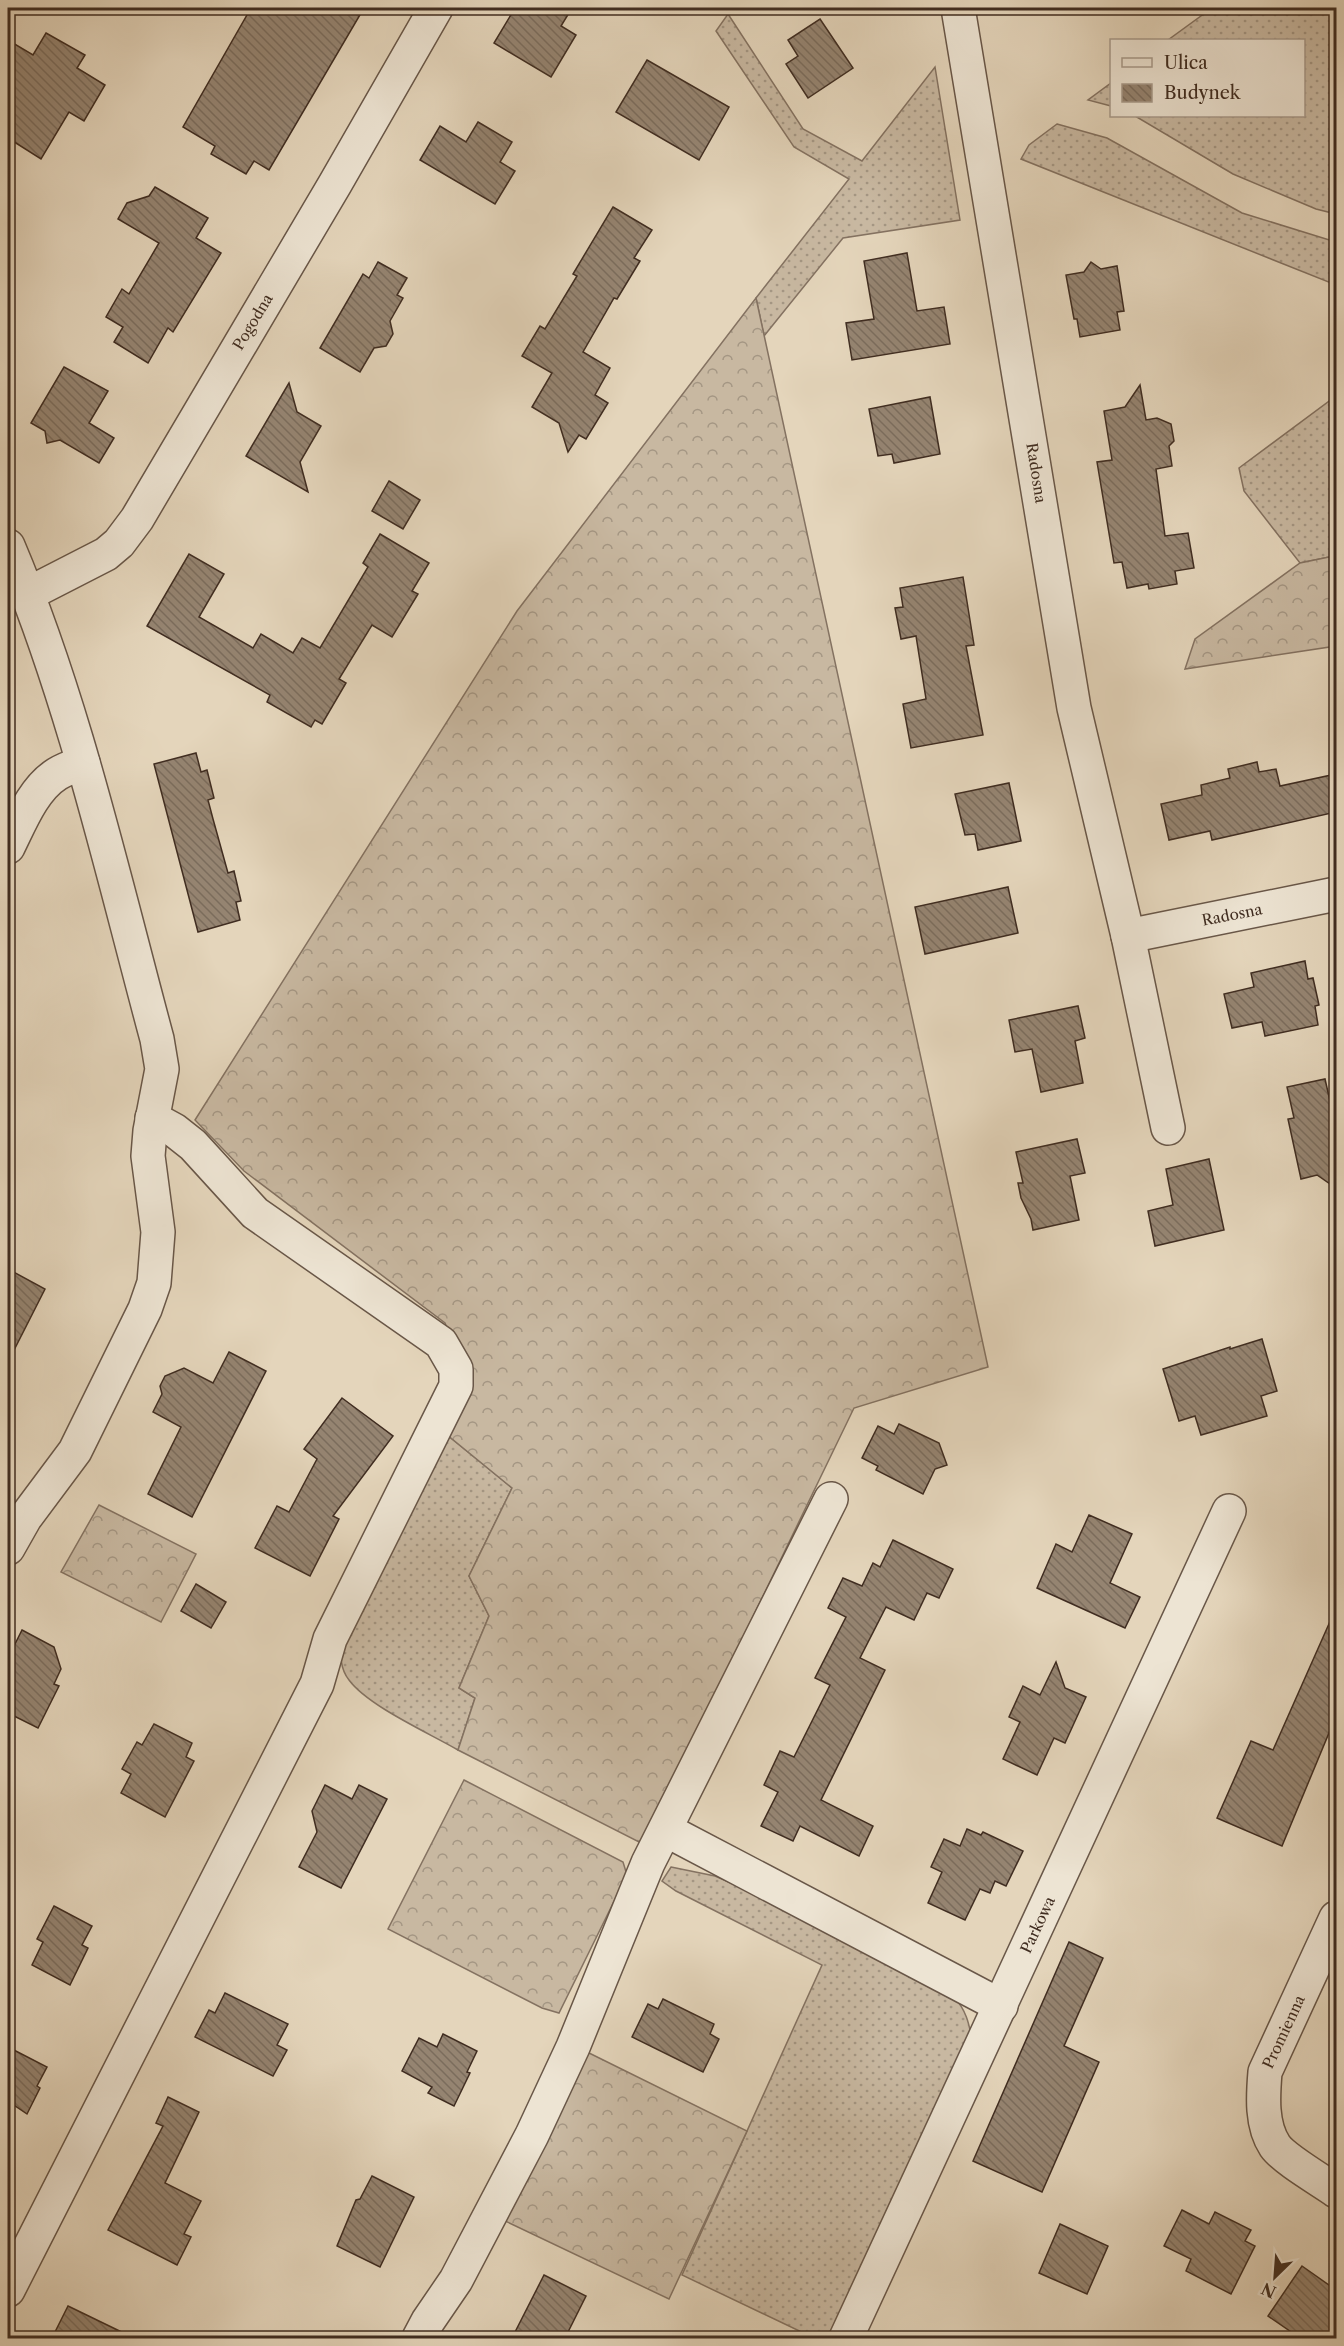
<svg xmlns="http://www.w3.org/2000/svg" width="1344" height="2346" font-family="'Libre Caslon Text',serif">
<defs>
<pattern id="grass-dots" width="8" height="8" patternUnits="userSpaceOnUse" patternTransform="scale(1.5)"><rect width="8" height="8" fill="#c8b8a1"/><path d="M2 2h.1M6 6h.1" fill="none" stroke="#a49683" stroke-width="1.8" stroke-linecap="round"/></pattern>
<pattern id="forest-crowns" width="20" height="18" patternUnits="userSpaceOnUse" patternTransform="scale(1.5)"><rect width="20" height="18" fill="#c8b8a1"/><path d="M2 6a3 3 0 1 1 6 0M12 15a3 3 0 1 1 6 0" fill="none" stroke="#a49683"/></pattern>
<pattern id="building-back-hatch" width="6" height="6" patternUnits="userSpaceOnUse" patternTransform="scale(1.5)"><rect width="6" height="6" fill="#958471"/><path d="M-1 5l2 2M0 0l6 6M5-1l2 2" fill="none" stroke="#7b6c5c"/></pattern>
</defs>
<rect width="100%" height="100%" fill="#e4d5bb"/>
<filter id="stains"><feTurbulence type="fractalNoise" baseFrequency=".00333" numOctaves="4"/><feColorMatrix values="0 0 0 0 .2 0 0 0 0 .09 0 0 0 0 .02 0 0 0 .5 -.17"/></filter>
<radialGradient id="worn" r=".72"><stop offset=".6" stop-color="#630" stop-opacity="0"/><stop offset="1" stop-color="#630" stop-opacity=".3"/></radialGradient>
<g fill="url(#grass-dots)" stroke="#847261" stroke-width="1.5">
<path d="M 1212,8 L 1336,8 L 1336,214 L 1316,209 L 1233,174 L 1135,116 L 1304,116 L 1304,40 L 1168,40 Z"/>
<path d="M 728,14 L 803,129 L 862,161 L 935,67 L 960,220 L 843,238 L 764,336 L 756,298 L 849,179 L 794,147 L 716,31 Z"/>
<path d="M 1111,83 L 1111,106 L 1088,100 Z"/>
<path d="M 1057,124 L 1107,138 L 1242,213 L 1336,242 L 1336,285 L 1021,159 L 1029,145 Z"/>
<path d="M 1336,396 L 1336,562 L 1329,557 L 1300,563 L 1244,491 L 1239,468 Z"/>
<path d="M 446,1434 L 512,1488 L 469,1576 L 489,1616 L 459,1688 L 475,1698 L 458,1750 C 429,1733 368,1706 349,1680 C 340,1669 340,1654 341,1640 Z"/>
<path d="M 671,1867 L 715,1876 L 770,1900 L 954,1997 C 966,2010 969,2023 972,2040 L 895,2193 L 829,2338 L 814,2338 L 682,2275 L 822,1965 L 676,1891 L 662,1881 Z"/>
</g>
<g fill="url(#forest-crowns)" stroke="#847261" stroke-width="1.5">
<path d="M 756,298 L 988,1367 L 854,1408 L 643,1844 L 458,1750 L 475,1698 L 459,1688 L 489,1616 L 469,1576 L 512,1488 L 446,1434 L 471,1391 L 445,1323 L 244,1171 L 195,1120 L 517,611 Z"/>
<path d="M 1329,557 L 1336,562 L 1336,646 L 1185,669 L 1195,639 L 1300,563 Z"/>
<path d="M 99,1505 L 196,1554 L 161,1622 L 61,1572 Z"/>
<path d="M 464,1780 L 623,1862 L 627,1875 L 559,2013 L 542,2008 L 388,1929 Z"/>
<path d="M 583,2050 L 747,2131 L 669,2299 L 501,2219 Z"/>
</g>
<g fill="url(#building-back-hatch)" stroke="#402d21" stroke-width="1.5">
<path d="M 251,8 L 364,8 L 269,170 L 254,161 L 246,174 L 211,154 L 215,146 L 183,127 Z"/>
<path d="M 515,8 L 572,8 L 561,26 L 576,35 L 551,77 L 494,43 Z"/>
<path d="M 820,19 L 853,68 L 808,98 L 786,64 L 798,56 L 788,40 Z"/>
<path d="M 46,33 L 85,55 L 77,68 L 105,85 L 84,121 L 69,112 L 41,159 L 8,138 L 8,40 L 33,55 Z"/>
<path d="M 647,60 L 729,107 L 699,160 L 616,112 Z"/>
<path d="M 478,122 L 512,142 L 500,162 L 515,171 L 495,204 L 420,160 L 440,126 L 466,142 Z"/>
<path d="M 155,187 L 208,218 L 196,238 L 221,253 L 173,332 L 168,328 L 148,363 L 114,342 L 123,327 L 106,317 L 122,289 L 129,294 L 159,243 L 118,219 L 127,203 L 149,196 Z"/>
<path d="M 613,207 L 652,230 L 634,258 L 640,261 L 617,299 L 614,298 L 583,352 L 610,368 L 595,395 L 608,403 L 586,439 L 579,435 L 568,452 L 559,423 L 532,407 L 552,373 L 522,356 L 540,326 L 545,329 L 577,276 L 573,274 Z"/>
<path d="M 907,253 L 917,311 L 944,307 L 950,344 L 852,360 L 846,323 L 874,319 L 864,261 Z"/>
<path d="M 378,262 L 407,278 L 397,295 L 403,298 L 390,321 L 393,334 L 386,346 L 374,348 L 360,372 L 320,348 L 363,274 L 369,278 Z"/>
<path d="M 1091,262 L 1101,269 L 1117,266 L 1124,311 L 1117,312 L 1120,330 L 1080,337 L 1077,319 L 1074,319 L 1066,275 L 1084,272 Z"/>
<path d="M 64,367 L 108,391 L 89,423 L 114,438 L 99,463 L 60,440 L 47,443 L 45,431 L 31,423 Z"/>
<path d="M 289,383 L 297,412 L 321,426 L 300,462 L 308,492 L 246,456 Z"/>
<path d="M 1140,385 L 1146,420 L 1157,418 L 1171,424 L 1174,441 L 1169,446 L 1172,466 L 1156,469 L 1165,536 L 1188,533 L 1194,568 L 1175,571 L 1177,584 L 1149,589 L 1148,584 L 1127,588 L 1122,562 L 1114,563 L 1097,462 L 1112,460 L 1104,411 L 1125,407 Z"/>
<path d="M 930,397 L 940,454 L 894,463 L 892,454 L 878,456 L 869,409 Z"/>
<path d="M 389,481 L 420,500 L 403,529 L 372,511 Z"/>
<path d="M 380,534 L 429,563 L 412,591 L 418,594 L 392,637 L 372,625 L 339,679 L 346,683 L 322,724 L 315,720 L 311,727 L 267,702 L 270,695 L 147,626 L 189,554 L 224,574 L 199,617 L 253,648 L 261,634 L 293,653 L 302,638 L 320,648 L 368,567 L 363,563 Z"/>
<path d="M 963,577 L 974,645 L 966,646 L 983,735 L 911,748 L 903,704 L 926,699 L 916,636 L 901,639 L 895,608 L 903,607 L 900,588 Z"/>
<path d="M 196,753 L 201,772 L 207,770 L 214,798 L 208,800 L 213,819 L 228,873 L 234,871 L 241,901 L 236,902 L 240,920 L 198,932 L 154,764 Z"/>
<path d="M 1257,762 L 1259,772 L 1276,769 L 1280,786 L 1336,774 L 1336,812 L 1212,840 L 1210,831 L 1169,840 L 1161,804 L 1202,795 L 1201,785 L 1230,778 L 1228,769 Z"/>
<path d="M 1009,783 L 1021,841 L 978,850 L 975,834 L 965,835 L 955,794 Z"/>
<path d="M 1008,887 L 1018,933 L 925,954 L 915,907 Z"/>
<path d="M 1305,961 L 1308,979 L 1313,978 L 1319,1005 L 1315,1006 L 1318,1025 L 1265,1036 L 1262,1022 L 1232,1028 L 1224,994 L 1254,987 L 1251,973 Z"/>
<path d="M 1078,1006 L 1085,1038 L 1075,1041 L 1083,1083 L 1041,1092 L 1032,1049 L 1015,1052 L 1009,1020 Z"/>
<path d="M 1325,1079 L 1332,1110 L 1336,1109 L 1336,1188 L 1317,1175 L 1301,1179 L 1288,1119 L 1294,1118 L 1287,1087 Z"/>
<path d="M 1077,1139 L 1085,1173 L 1070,1176 L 1079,1220 L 1033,1230 L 1031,1219 L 1021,1198 L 1018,1183 L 1023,1183 L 1016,1152 Z"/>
<path d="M 1209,1159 L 1224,1230 L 1155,1246 L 1148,1211 L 1173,1205 L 1166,1169 Z"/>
<path d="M 8,1269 L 45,1289 L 8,1362 Z"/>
<path d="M 1262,1339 L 1277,1391 L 1261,1396 L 1267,1416 L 1201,1435 L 1195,1416 L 1179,1421 L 1163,1369 L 1230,1347 L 1230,1349 Z"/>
<path d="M 229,1352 L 266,1371 L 192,1517 L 148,1494 L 181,1427 L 153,1412 L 162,1394 L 160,1386 L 165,1376 L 184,1368 L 213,1383 Z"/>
<path d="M 342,1398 L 393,1436 L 333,1516 L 339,1519 L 310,1576 L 255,1548 L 277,1506 L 289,1512 L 317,1459 L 304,1449 Z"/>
<path d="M 899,1424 L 939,1443 L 947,1465 L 935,1469 L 923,1494 L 876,1470 L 878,1466 L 862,1458 L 878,1426 L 894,1434 Z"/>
<path d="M 1089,1515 L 1132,1534 L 1110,1583 L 1140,1597 L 1125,1628 L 1037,1588 L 1056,1544 L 1072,1552 Z"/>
<path d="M 893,1540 L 953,1569 L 939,1598 L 927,1593 L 914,1620 L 886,1607 L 860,1658 L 885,1670 L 821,1800 L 873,1826 L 859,1856 L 800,1826 L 793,1841 L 761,1826 L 778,1792 L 764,1785 L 780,1751 L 794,1757 L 830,1685 L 815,1678 L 846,1617 L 828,1608 L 843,1578 L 862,1586 L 873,1563 L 880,1567 Z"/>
<path d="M 196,1584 L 226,1602 L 211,1628 L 181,1611 Z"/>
<path d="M 1336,1608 L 1336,1716 L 1282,1846 L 1217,1818 L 1251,1741 L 1273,1750 Z"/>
<path d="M 22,1630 L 54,1647 L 61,1669 L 54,1684 L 59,1686 L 38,1728 L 8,1713 L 8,1658 Z"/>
<path d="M 1056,1662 L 1065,1688 L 1086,1697 L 1065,1743 L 1054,1738 L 1037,1775 L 1003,1759 L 1020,1722 L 1009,1717 L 1023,1686 L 1040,1695 Z"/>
<path d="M 154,1724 L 192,1743 L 186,1757 L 194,1761 L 165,1817 L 121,1793 L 131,1774 L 122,1769 L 137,1742 L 142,1745 Z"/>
<path d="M 325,1785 L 352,1799 L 359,1785 L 387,1799 L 341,1888 L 299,1867 L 317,1832 L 312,1811 Z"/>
<path d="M 967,1829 L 981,1835 L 983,1832 L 1023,1851 L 1006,1886 L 995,1881 L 990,1893 L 980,1889 L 965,1920 L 928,1903 L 942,1872 L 931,1867 L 944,1839 L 960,1846 Z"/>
<path d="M 54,1906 L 92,1926 L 82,1945 L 88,1948 L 70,1985 L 32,1965 L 43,1942 L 37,1939 Z"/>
<path d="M 1069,1942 L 1103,1958 L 1064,2046 L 1099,2062 L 1042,2192 L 973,2161 Z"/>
<path d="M 225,1993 L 288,2024 L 277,2045 L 287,2050 L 273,2076 L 195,2037 L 209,2010 L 215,2013 Z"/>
<path d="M 663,1999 L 714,2024 L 710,2034 L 719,2039 L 703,2072 L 632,2037 L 648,2004 L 658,2009 Z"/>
<path d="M 443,2034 L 477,2051 L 467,2072 L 470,2073 L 454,2106 L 428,2093 L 432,2087 L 402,2071 L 419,2038 L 437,2047 Z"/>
<path d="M 8,2047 L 47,2067 L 37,2086 L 40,2088 L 27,2114 L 8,2101 Z"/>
<path d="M 168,2097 L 199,2112 L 165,2183 L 201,2201 L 184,2234 L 191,2237 L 177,2265 L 108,2230 L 163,2126 L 156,2123 Z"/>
<path d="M 372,2176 L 414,2197 L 380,2267 L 337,2246 L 356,2200 L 360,2199 Z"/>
<path d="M 1182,2210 L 1209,2224 L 1215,2212 L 1251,2230 L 1245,2241 L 1255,2246 L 1231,2294 L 1186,2271 L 1191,2259 L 1164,2246 Z"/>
<path d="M 1060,2224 L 1108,2246 L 1087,2294 L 1039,2273 Z"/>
<path d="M 1302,2266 L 1336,2290 L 1336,2338 L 1300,2338 L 1268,2316 Z"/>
<path d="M 544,2275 L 586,2296 L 565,2338 L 512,2338 Z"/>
<path d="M 68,2306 L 134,2338 L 52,2338 Z"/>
</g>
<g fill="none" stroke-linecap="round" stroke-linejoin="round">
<defs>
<g id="minor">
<path d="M 958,8 L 1074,708 L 1128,936 L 1168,1128"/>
<path d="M 8,546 C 74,701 113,876 157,1039 L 162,1069 L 150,1131 L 148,1156 L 158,1232 L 154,1283 L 145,1309 L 75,1451 L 25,1518 L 8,1548"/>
<path d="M 28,594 L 106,554 L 119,543 L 137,519 L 335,184 L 436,8"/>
<path d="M 8,847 C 20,823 33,789 57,774 C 65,769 74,766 83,763"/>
<path d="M 1128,936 L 1336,894"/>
<path d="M 666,1830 L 1001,2006"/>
<path d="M 1336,1918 L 1265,2072 C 1263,2096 1261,2125 1275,2146 C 1284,2159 1322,2181 1336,2191"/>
<path d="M 8,2290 L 317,1684 L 330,1639 L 456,1386 L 456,1369 L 441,1343 L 255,1213 L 193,1145 L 174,1130 L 152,1118"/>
<path d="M 419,2338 L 428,2321 L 456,2280 L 532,2135 L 573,2047 L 648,1863 L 831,1499"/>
<path d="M 846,2338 L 1229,1511"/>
</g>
</defs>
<use href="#minor" stroke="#695748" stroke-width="36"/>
<use href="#minor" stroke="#ede4d3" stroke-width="33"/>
</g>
<g text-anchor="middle" stroke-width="4.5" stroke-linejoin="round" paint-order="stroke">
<g font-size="15" fill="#402d21" stroke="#ede4d3">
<text transform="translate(253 322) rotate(-59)" y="5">Pogodna</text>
<text transform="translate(1036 473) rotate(81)" y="5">Radosna</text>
<text transform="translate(1232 915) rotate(-11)" y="5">Radosna</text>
<text transform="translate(1038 1925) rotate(-65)" y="5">Parkowa</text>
<text transform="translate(1284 2032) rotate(-65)" y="5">Promienna</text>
</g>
</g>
<rect width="1344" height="2346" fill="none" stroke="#e4d5bb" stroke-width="30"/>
<rect x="9" y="9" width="1326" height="2328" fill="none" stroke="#402d21" stroke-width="3"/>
<rect x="15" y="15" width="1314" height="2316" fill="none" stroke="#402d21" stroke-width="1.5"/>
<rect x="1110" y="39" width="195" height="78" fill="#ede4d3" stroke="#a89b8c" stroke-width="1.5"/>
<rect x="1122" y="58" width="30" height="9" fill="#ede4d3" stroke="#a89b8c" stroke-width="1.5"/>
<text x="1164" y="69" font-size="18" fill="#402d21">Ulica</text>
<rect x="1122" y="84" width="30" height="18" fill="url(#building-back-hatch)" stroke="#a89b8c" stroke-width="1.5"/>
<text x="1164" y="99" font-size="18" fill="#402d21">Budynek</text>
<g transform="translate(1275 2277) rotate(205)" stroke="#ede4d3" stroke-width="4.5" paint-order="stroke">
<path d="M0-4.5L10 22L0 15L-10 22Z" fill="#402d21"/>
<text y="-9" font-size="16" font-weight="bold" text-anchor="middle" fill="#402d21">N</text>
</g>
<rect width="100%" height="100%" filter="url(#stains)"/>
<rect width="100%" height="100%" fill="url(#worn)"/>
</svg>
